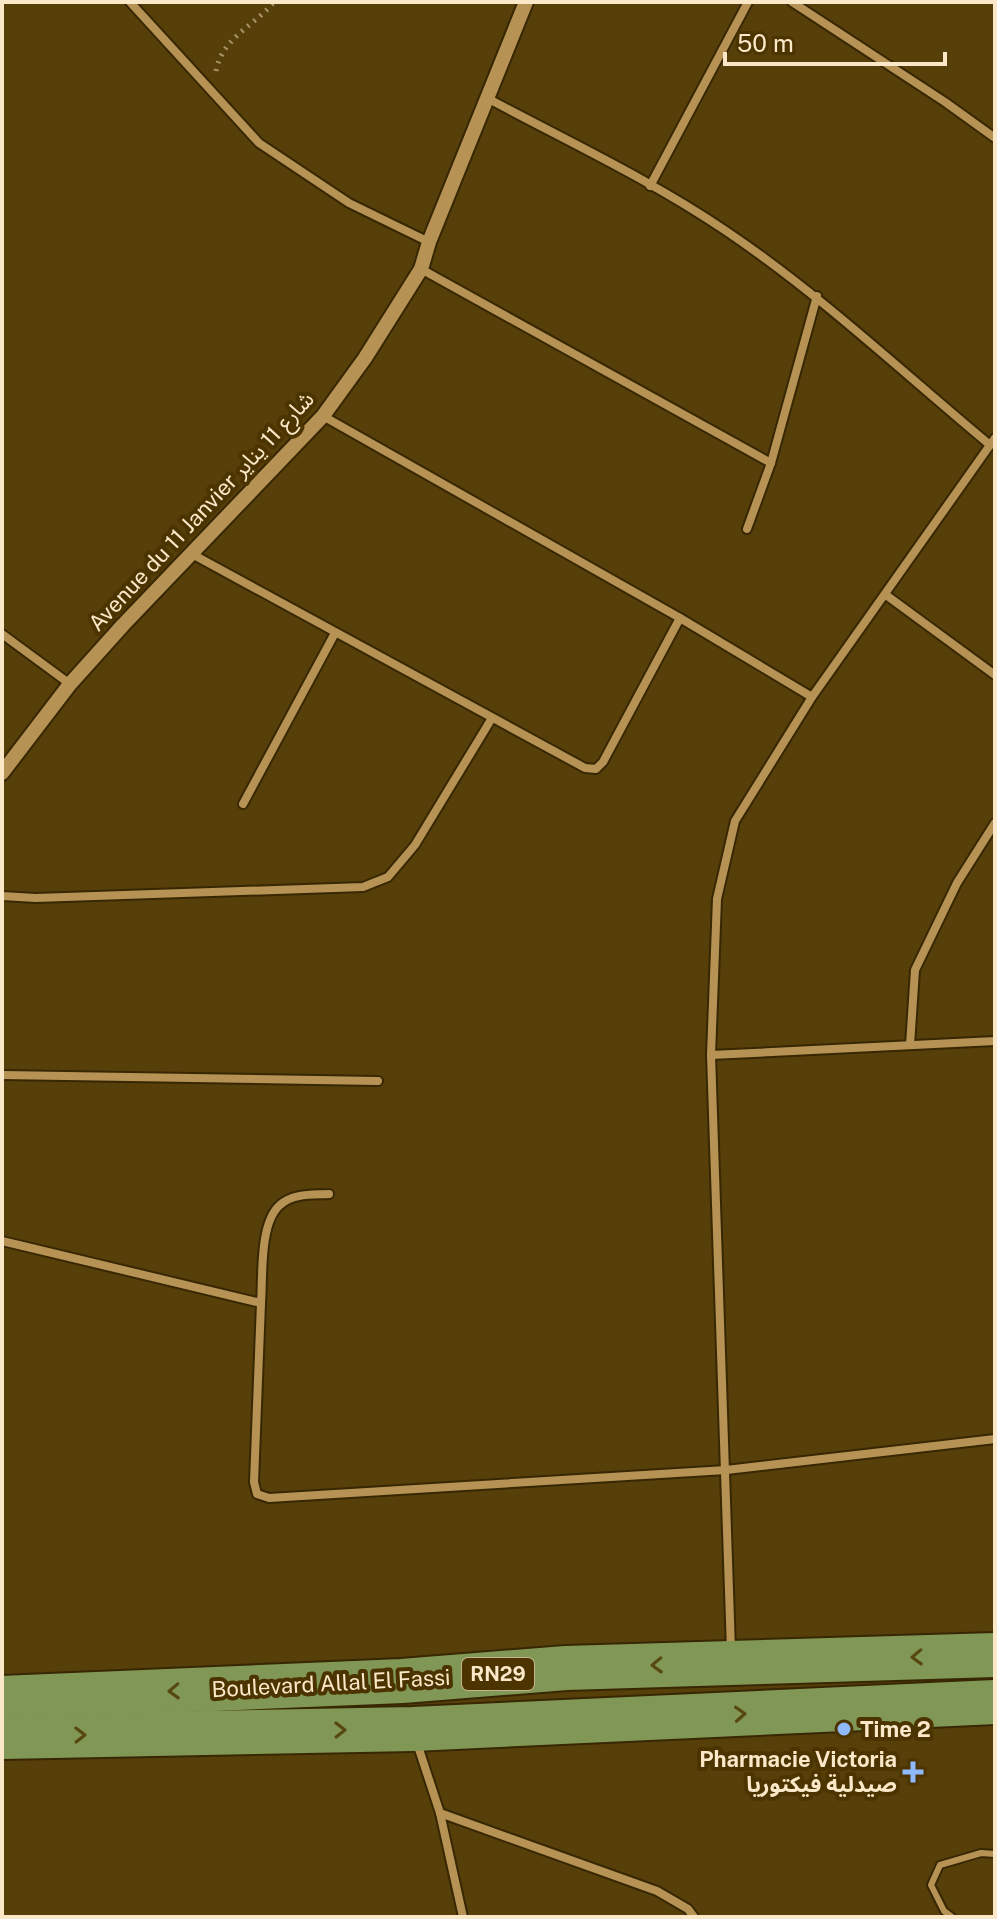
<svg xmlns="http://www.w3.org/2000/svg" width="997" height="1919" font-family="'Public Sans','Noto Sans Arabic',sans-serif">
<rect width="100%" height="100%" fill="#573f0a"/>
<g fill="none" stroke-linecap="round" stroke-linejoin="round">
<defs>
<path id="service" d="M 952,1917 L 944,1911 L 931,1885 L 940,1865 L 981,1853 L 995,1854"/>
<g id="minor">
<path d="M 130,2 L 259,143 L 349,203 L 429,242"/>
<path d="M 792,2 L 945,102 L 995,138"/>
<path d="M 487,98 C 567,141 651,180 726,231 C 821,295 902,372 990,445"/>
<path d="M 650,186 L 748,2"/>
<path d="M 421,269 L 771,463"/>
<path d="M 323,416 L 680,618 L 812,697"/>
<path d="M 995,438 L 812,697 L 735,821 L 717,899 L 711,1055 L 995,1041"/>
<path d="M 747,529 L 771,463 L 817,296"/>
<path d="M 192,554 L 585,768 L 596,769 L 603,762 L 680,618"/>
<path d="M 886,595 L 995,675"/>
<path d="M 2,634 L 70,684"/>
<path d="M 243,804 L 335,633"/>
<path d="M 2,896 L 36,898 L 363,887 L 388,877 L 415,845 L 492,718"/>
<path d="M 910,1045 L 915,970 L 957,883 L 995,823"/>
<path d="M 711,1055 L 731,1650"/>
<path d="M 2,1075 L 378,1081"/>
<path d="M 2,1241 L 261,1303 L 254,1482 L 257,1494 L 269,1498 L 726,1470 L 995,1439"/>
<path d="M 261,1303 C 263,1277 259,1223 280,1205 C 293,1193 313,1195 329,1194"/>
<path d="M 416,1740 L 440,1813 L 463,1917"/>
<path d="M 440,1813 L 657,1891 L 688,1909 L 694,1917"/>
</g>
<path id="tertiary" d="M 2,773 L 70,684 L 123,625 L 323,416 L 365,358 L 421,269 L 429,242 L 526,2"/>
<g id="primary">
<path d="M 2,1698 L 402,1681 L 566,1668 L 995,1655"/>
<path d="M 2,1737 L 413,1729 L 995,1702"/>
</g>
</defs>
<use href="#service" stroke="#382703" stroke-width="10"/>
<use href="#minor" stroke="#382703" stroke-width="12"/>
<use href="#tertiary" stroke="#382703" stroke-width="18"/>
<use href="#primary" stroke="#382703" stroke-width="48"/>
<path stroke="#a79267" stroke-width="5" stroke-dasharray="2 6" stroke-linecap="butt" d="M 216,71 C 222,38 254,26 274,2"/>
<use href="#service" stroke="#b69354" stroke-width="6"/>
<use href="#minor" stroke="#b69354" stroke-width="8"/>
<use href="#tertiary" stroke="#b69354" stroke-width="14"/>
<use href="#primary" stroke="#819755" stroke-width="44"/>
</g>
<defs><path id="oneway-chevron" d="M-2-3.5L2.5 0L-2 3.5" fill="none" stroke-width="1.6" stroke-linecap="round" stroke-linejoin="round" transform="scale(2)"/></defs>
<g stroke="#574811">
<use href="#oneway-chevron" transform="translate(917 1657) rotate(178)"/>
<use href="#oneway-chevron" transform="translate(657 1665) rotate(178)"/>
<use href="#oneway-chevron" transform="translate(174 1691) rotate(178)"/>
<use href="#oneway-chevron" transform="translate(740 1714) rotate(-3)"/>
<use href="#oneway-chevron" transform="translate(340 1730) rotate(-1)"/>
<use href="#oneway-chevron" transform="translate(80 1735) rotate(-1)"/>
</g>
<g fill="#90b8fd" stroke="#4c3400" stroke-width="3">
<circle cx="844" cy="1729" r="8"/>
<path d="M909 1760h8v8h8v8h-8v8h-8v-8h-8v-8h8z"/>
</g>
<g text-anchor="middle" stroke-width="8" stroke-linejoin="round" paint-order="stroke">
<rect fill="#4c3400" stroke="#c6b28c" stroke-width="2" x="462" y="1658" width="72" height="32" rx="6"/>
<g font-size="20" font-weight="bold" fill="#fae8c8">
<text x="498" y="1681">RN29</text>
</g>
<g font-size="22" fill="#fae8c8" stroke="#4c3400">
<text transform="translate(201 511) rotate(-47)" y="8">Avenue du 11 Janvier شارع 11 يناير</text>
<text transform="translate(331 1683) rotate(-3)" y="8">Boulevard Allal El Fassi</text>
</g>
<g font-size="22" font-weight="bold" fill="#fae8c8" stroke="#4c3400" text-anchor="start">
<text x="860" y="1737">Time 2</text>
<text x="897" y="1767" text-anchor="end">Pharmacie Victoria<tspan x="897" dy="25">صيدلية فيكتوريا</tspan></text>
</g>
</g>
<rect width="997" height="1919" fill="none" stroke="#fae8c8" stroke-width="8"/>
<path d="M725 52v12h220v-12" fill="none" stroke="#fae8c8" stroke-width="4"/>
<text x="737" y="52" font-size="24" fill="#fae8c8" stroke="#4c3400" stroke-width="6" paint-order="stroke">50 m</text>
</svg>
